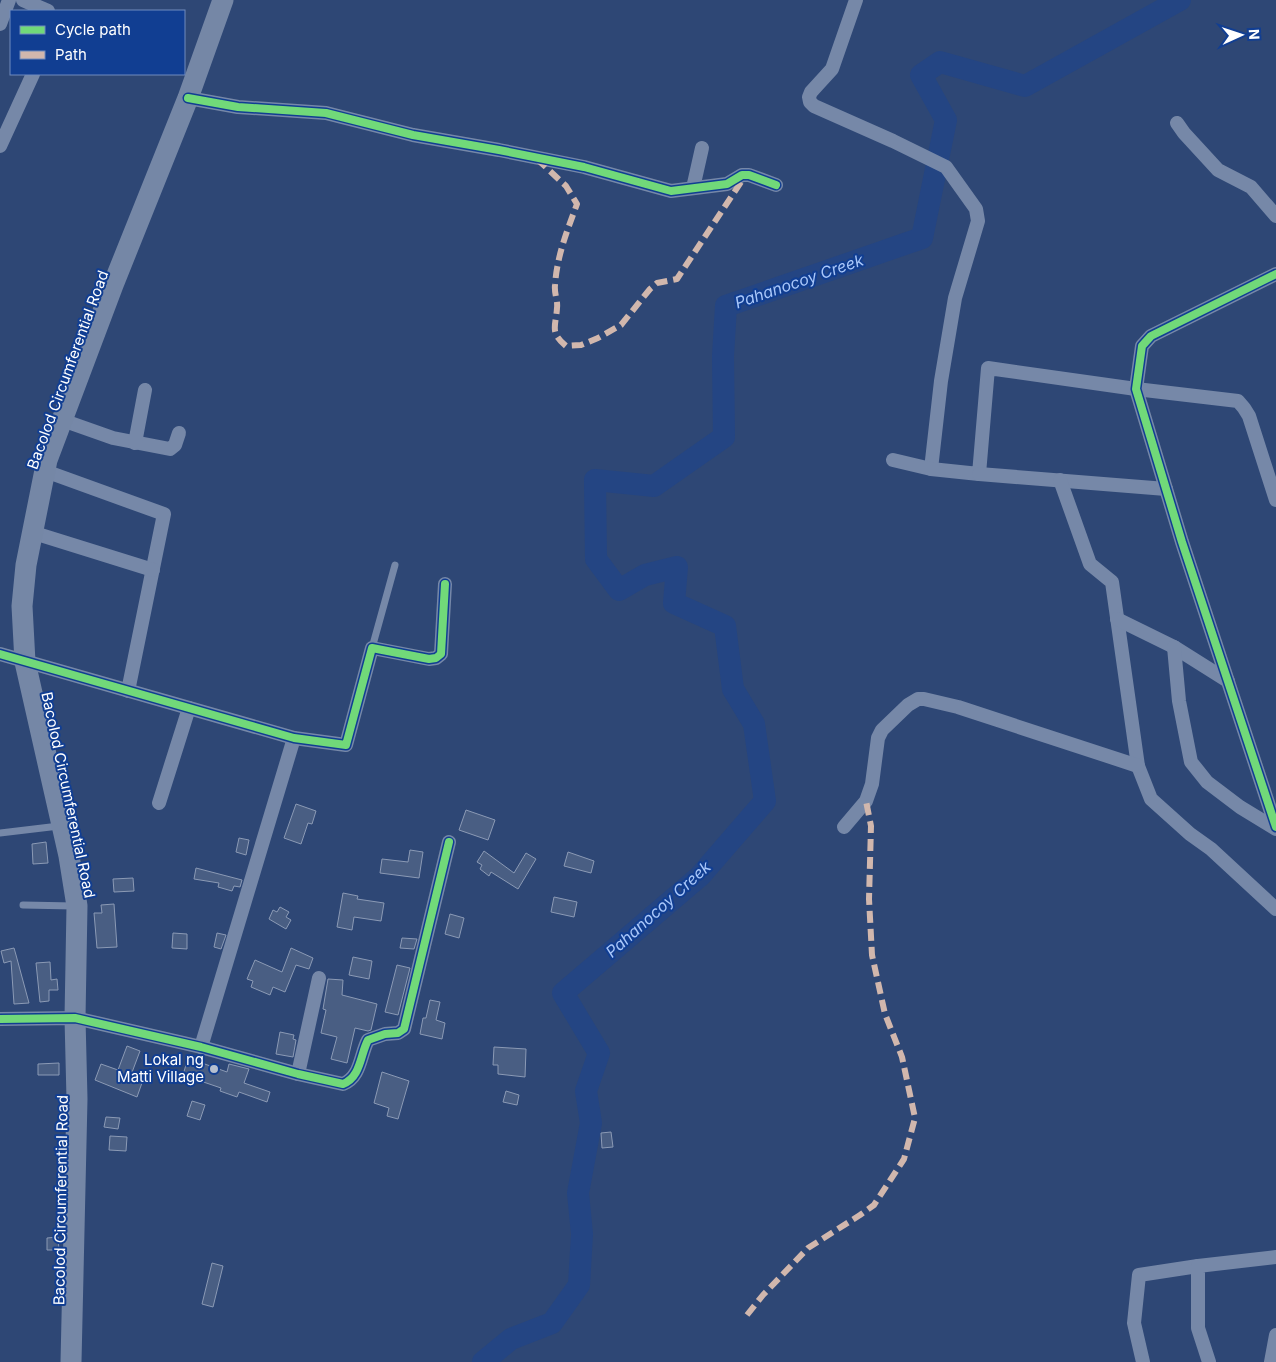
<svg xmlns="http://www.w3.org/2000/svg" width="1276" height="1362" font-family="Inter,sans-serif">
<rect width="100%" height="100%" fill="#2e4775"/>
<g fill="none" stroke-linecap="round" stroke-linejoin="round">
<path stroke="#244583" stroke-width="22" d="M 483,1362 L 511,1339 L 552,1323 L 579,1285 L 582,1234 L 578,1193 L 591,1123 L 586,1091 L 599,1053 L 563,993 L 700,876 L 765,801 L 754,724 L 733,689 L 725,626 L 674,603 L 677,567 L 645,575 L 619,590 L 596,559 L 595,480 L 654,486 L 724,437 L 723,356 L 726,306 L 922,238 L 946,120 L 921,75 L 940,62 L 1025,86 L 1180,0"/>
</g>
<g fill="#495e83" stroke="#8b9ab5">
<path d="M 296,804 L 316,811 L 312,824 L 308,823 L 301,844 L 284,838 Z"/>
<path d="M 466,810 L 495,820 L 488,840 L 459,830 Z"/>
<path d="M 239,838 L 249,840 L 246,855 L 236,852 Z"/>
<path d="M 46,842 L 48,863 L 33,864 L 32,844 Z"/>
<path d="M 410,850 L 423,852 L 419,878 L 380,873 L 382,859 L 408,862 Z"/>
<path d="M 484,851 L 514,873 L 526,853 L 536,859 L 518,889 L 491,872 L 489,876 L 480,869 L 482,865 L 477,862 Z"/>
<path d="M 568,852 L 594,861 L 591,873 L 564,866 Z"/>
<path d="M 196,868 L 242,880 L 240,887 L 234,886 L 232,891 L 218,887 L 219,883 L 194,879 Z"/>
<path d="M 133,878 L 134,891 L 114,892 L 113,879 Z"/>
<path d="M 343,893 L 358,896 L 357,899 L 384,903 L 381,921 L 354,917 L 352,930 L 337,927 Z"/>
<path d="M 554,897 L 577,902 L 574,917 L 551,912 Z"/>
<path d="M 114,904 L 117,947 L 97,948 L 94,913 L 102,913 L 101,905 Z"/>
<path d="M 280,907 L 289,912 L 286,917 L 291,920 L 286,929 L 269,919 L 273,910 L 277,912 Z"/>
<path d="M 450,914 L 464,918 L 459,938 L 445,934 Z"/>
<path d="M 173,933 L 187,934 L 187,949 L 172,948 Z"/>
<path d="M 217,933 L 226,935 L 221,949 L 214,947 Z"/>
<path d="M 402,938 L 417,939 L 414,949 L 400,948 Z"/>
<path d="M 14,948 L 16,955 L 29,1003 L 14,1004 L 11,961 L 4,963 L 1,951 Z"/>
<path d="M 291,948 L 313,958 L 309,969 L 296,965 L 285,992 L 273,987 L 270,995 L 251,987 L 253,981 L 247,979 L 255,960 L 282,972 Z"/>
<path d="M 353,957 L 372,961 L 369,979 L 349,975 Z"/>
<path d="M 50,962 L 51,980 L 57,979 L 58,990 L 49,990 L 49,1001 L 40,1002 L 36,963 Z"/>
<path d="M 397,965 L 410,968 L 398,1015 L 385,1012 Z"/>
<path d="M 328,979 L 343,980 L 342,995 L 377,1004 L 371,1030 L 368,1031 L 355,1028 L 347,1063 L 331,1059 L 337,1037 L 321,1033 L 326,1010 L 323,1009 Z"/>
<path d="M 430,1000 L 440,1002 L 436,1020 L 445,1023 L 442,1039 L 420,1034 L 423,1018 L 426,1018 Z"/>
<path d="M 280,1032 L 294,1035 L 293,1039 L 296,1040 L 293,1057 L 276,1054 Z"/>
<path d="M 127,1046 L 140,1051 L 131,1075 L 143,1080 L 137,1097 L 95,1080 L 101,1064 L 118,1070 Z"/>
<path d="M 494,1047 L 526,1049 L 525,1077 L 498,1074 L 498,1065 L 493,1065 Z"/>
<path d="M 188,1058 L 227,1072 L 229,1064 L 249,1069 L 244,1083 L 270,1092 L 267,1102 L 239,1092 L 237,1097 L 220,1091 L 221,1088 L 183,1075 Z"/>
<path d="M 59,1063 L 59,1075 L 38,1075 L 38,1064 Z"/>
<path d="M 382,1072 L 409,1081 L 398,1119 L 387,1116 L 389,1108 L 374,1103 Z"/>
<path d="M 506,1091 L 519,1095 L 517,1105 L 503,1102 Z"/>
<path d="M 192,1101 L 205,1105 L 200,1120 L 187,1116 Z"/>
<path d="M 106,1117 L 120,1118 L 118,1129 L 104,1127 Z"/>
<path d="M 611,1132 L 613,1147 L 602,1148 L 601,1133 Z"/>
<path d="M 110,1136 L 127,1137 L 126,1151 L 109,1150 Z"/>
<path d="M 58,1237 L 59,1250 L 47,1250 L 47,1238 Z"/>
<path d="M 212,1263 L 223,1266 L 213,1307 L 202,1304 Z"/>
</g>
<g fill="none" stroke-linecap="round" stroke-linejoin="round">
<g stroke="#7688a8" stroke-width="7">
<path d="M 372,648 L 395,565"/>
<path d="M 0,833 L 59,826"/>
<path d="M 23,905 L 74,906"/>
</g>
<g stroke="#7688a8" stroke-width="14">
<path d="M 23,0 L 48,11"/>
<path d="M 856,0 L 832,69 L 811,92 L 809,97 L 810,102 L 814,106 L 893,141 L 946,167 L 976,209 L 978,221 L 955,298 L 941,381 L 931,469"/>
<path d="M 0,24 L 9,0"/>
<path d="M 188,98 L 238,107 L 326,113 L 413,135 L 499,150 L 584,167 L 671,191 L 727,184 L 742,175 L 749,175 L 776,185"/>
<path d="M 1177,123 L 1184,133 L 1218,170 L 1251,187 L 1276,216"/>
<path d="M 0,146 L 33,74"/>
<path d="M 693,188 L 702,148"/>
<path d="M 1276,274 L 1151,336 L 1142,346 L 1136,389 L 1182,542 L 1276,827"/>
<path d="M 62,420 L 113,438 L 170,449 L 175,445 L 179,433"/>
<path d="M 135,443 L 145,390"/>
<path d="M 893,460 L 931,469 L 979,474 L 988,368 L 1136,389 L 1238,401 L 1244,408 L 1249,416 L 1276,500"/>
<path d="M 45,471 L 164,514 L 128,691"/>
<path d="M 979,474 L 1166,489"/>
<path d="M 1060,480 L 1090,564 L 1112,582 L 1138,766 L 1151,799 L 1190,834 L 1211,849 L 1276,909"/>
<path d="M 31,532 L 153,570"/>
<path d="M 1117,619 L 1174,647 L 1228,681"/>
<path d="M 1174,647 L 1179,701 L 1191,762 L 1207,782 L 1240,807 L 1276,829"/>
<path d="M 0,654 L 294,738 L 346,745 L 372,648 L 429,659 L 436,658 L 441,654 L 445,584"/>
<path d="M 159,803 L 189,708"/>
<path d="M 844,827 L 866,801 L 872,784 L 878,738 L 882,730 L 908,705 L 918,699 L 924,699 L 958,707 L 1138,766"/>
<path d="M 0,1019 L 75,1018 L 201,1047 L 298,1074 L 343,1084 C 361,1077 360,1055 368,1040 L 385,1034 L 398,1033 L 404,1029 L 449,842"/>
<path d="M 201,1047 L 294,738"/>
<path d="M 298,1074 L 319,978"/>
<path d="M 1143,1362 L 1134,1323 L 1139,1275 L 1198,1266"/>
<path d="M 1209,1362 L 1198,1328 L 1198,1266 L 1276,1257"/>
<path d="M 1271,1362 L 1276,1335"/>
</g>
<path stroke="#7587a6" stroke-width="21" d="M 71,1362 L 77,1099 L 75,1018 L 77,906 L 69,856 L 25,662 L 22,606 L 26,565 L 47,460 L 113,285 L 188,98 L 223,0"/>
<g stroke="#d1b7ad" stroke-width="6" stroke-dasharray="12 6" stroke-linecap="butt">
<path d="M 537,159 L 566,186 L 577,204 C 567,231 557,256 555,285 C 554,294 558,300 557,308 C 556,326 549,332 566,346 L 581,345 L 598,338 L 621,325 L 650,289 L 657,283 L 677,279 L 741,182 L 742,176"/>
<path d="M 747,1315 L 763,1295 L 808,1248 L 860,1215 L 874,1205 L 904,1159 L 915,1118 L 902,1057 L 885,1014 L 872,955 L 869,899 L 871,826 L 866,801"/>
</g>
<defs>
<g id="cycleway">
<path d="M 188,98 L 238,107 L 326,113 L 413,135 L 499,150 L 584,167 L 671,191 L 727,184 L 742,175 L 749,175 L 776,185"/>
<path d="M 1276,274 L 1151,336 L 1142,346 L 1136,389 L 1182,542 L 1276,827"/>
<path d="M 0,654 L 294,738 L 346,745 L 372,648 L 429,659 L 436,658 L 441,654 L 445,584"/>
<path d="M 0,1019 L 75,1018 L 201,1047 L 298,1074 L 343,1084 C 361,1077 360,1055 368,1040 L 385,1034 L 398,1033 L 404,1029 L 449,842"/>
</g>
</defs>
<use href="#cycleway" stroke="#113e92" stroke-width="11"/>
<use href="#cycleway" stroke="#71d979" stroke-width="8"/>
</g>
<circle fill="#b6bfcf" stroke="#113e92" stroke-width="2" cx="214" cy="1069" r="5"/>
<g text-anchor="middle" stroke-width="4" stroke-linejoin="round" paint-order="stroke">
<g font-size="15" fill="#fff" stroke="#113e92">
<text transform="translate(68 370) rotate(-70)" y="5">Bacolod Circumferential Road</text>
<text transform="translate(68 795) rotate(78)" y="5">Bacolod Circumferential Road</text>
<text transform="translate(61 1200) rotate(-89)" y="5">Bacolod Circumferential Road</text>
</g>
<g font-size="15" fill="#fff" stroke="#113e92" text-anchor="end">
<text x="204" y="1065">Lokal ng<tspan x="204" dy="17">Matti Village</tspan></text>
</g>
<g font-size="16" font-style="italic" fill="#a9c7fa" stroke="#113e92">
<text transform="translate(799 281) rotate(-19)" y="6">Pahanocoy Creek</text>
<text transform="translate(658 909) rotate(-42)" y="6">Pahanocoy Creek</text>
</g>
</g>
<rect x="10" y="10" width="175" height="65" fill="#113e92" stroke="#708bbe"/>
<rect x="20" y="26" width="25" height="8" fill="#71d979" stroke="#708bbe"/>
<text x="55" y="35" font-size="15" fill="#ffffff">Cycle path</text>
<rect x="20" y="51" width="25" height="8" fill="#d1b7ad" stroke="#708bbe"/>
<text x="55" y="60" font-size="15" fill="#ffffff">Path</text>
<g transform="translate(1241 35) rotate(87)" stroke="#113e92" stroke-width="4" paint-order="stroke">
<path d="M0-4L9 19L0 12L-9 19Z" fill="#ffffff"/>
<text y="-8" font-size="14" font-weight="bold" text-anchor="middle" fill="#ffffff">N</text>
</g>
</svg>
